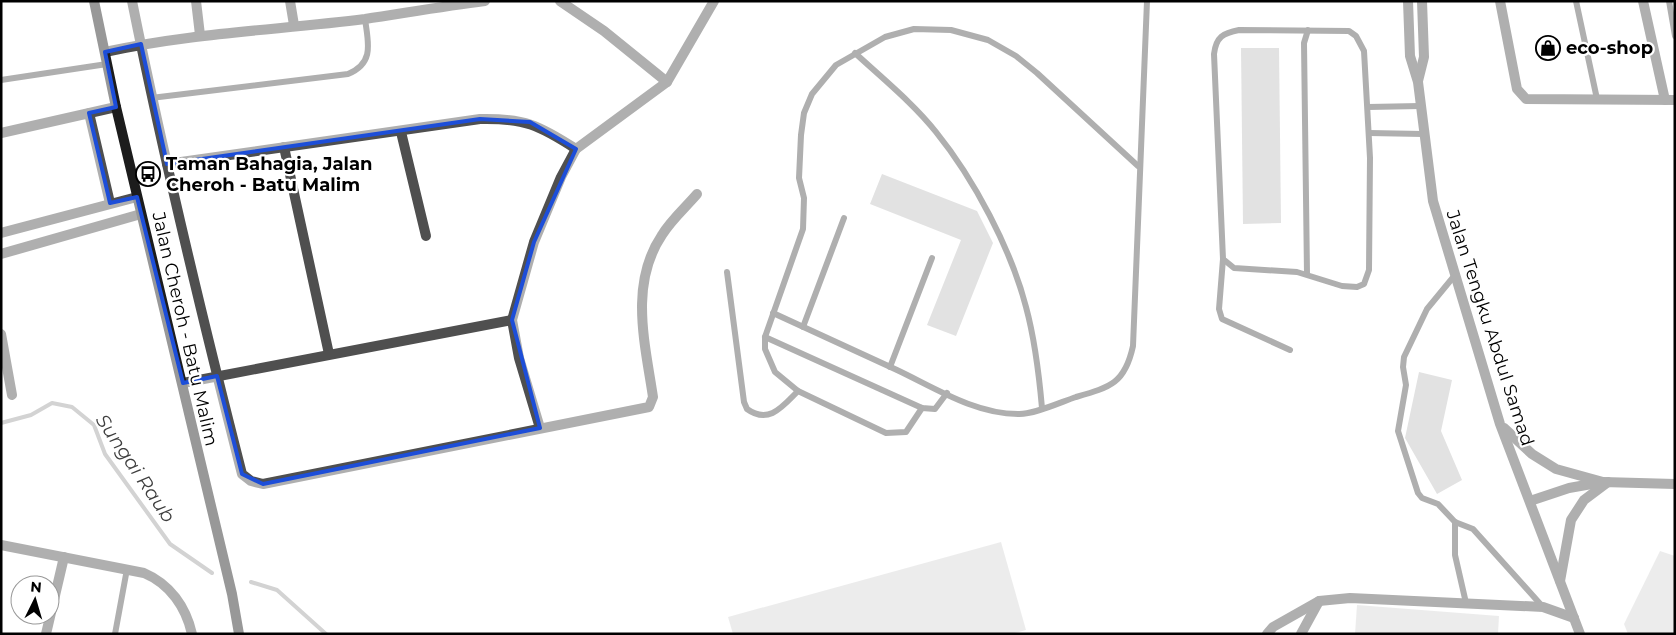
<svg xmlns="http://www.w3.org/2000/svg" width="1676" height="635" font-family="Montserrat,sans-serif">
<rect width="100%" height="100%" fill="#fff"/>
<g fill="#d6d6d6">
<path d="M 1001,542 L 1026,630 L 1011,634 L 733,634 L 728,617 Z"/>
<path d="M 1660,551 L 1675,556 L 1675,634 L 1628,634 L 1624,624 Z"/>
<path d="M 1357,605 L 1499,616 L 1498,634 L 1355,634 Z"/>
</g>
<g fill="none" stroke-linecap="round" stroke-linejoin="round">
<g stroke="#9d9d9d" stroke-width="4">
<path d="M 1,423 L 31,415 L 52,403 L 72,407 L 94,425 L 105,454 L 170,544 L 212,573"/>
<path d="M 251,582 L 277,590 L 326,634"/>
</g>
</g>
<g fill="#bfbfbf">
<path d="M 1241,48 L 1279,48 L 1281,223 L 1243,224 Z"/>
<path d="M 882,174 L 977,211 L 993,243 L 956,336 L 927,325 L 961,240 L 870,204 Z"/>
<path d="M 1419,372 L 1452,380 L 1441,431 L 1462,480 L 1437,494 L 1405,438 Z"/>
</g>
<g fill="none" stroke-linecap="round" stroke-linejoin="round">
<g stroke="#4f4f4f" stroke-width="6">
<path d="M 1576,1 L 1597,99"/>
<path d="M 1669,1 L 1675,36"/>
<path d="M 1239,30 L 1349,31 L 1356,36 L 1364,51 L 1370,158 L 1369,270 L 1364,284 L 1357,287 L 1342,286 L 1297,272 L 1234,268 L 1223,259 L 1214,54 C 1216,37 1223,33 1239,30 Z"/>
<path d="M 855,53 C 882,78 913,103 936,132 C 974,179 1011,249 1026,307 C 1035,340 1039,374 1042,408"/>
<path d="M 1,80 L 107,64"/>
<path d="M 151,98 L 348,74 C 375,63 368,42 365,19"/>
<path d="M 1368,107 L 1420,106"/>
<path d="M 1369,133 L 1423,134"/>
<path d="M 1223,259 L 1219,309 L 1222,319 L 1290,350"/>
<path d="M 727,272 L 744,402 L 747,409 C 769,425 783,406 798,391"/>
<path d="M 1307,274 L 1304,43 L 1308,30"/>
<path d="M 1455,275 L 1427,309 L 1404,357 L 1403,367 L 1406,385 L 1398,431 L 1418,493 L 1422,498 L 1438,504 L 1455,522 L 1473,529 L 1543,607"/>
<path d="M 773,313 C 815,332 856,351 897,370 C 935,388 975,414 1018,414 C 1033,415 1061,402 1076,397 C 1111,387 1125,383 1133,346 L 1147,1"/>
<path d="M 803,327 L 844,218"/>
<path d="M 765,337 L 922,408 L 935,409 L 947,393"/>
<path d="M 890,367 L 932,258"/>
<path d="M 922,408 L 906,432 L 886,433 L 798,391 L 775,372 L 765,349 L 765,337 L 803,229 L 804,198 L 799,178 L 801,135 L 804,113 L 812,94 L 836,65 L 885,37 L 914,29 L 951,30 L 988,40 L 1016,56 L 1037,73 L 1138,166"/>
<path d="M 1455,522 L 1455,555 L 1466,603"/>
<path d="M 115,634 L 127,569"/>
</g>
<g stroke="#4f4f4f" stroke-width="10">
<path d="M 132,1 C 164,160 202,317 242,474 L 251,481 L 263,484 L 649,407 L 653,397 C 645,343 629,284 662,235 C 671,220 686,207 697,194"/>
<path d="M 196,1 L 200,35"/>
<path d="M 290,1 L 294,25"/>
<path d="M 560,1 L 604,31 L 667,82"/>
<path d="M 1500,1 L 1517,89 L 1526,99 L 1675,100"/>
<path d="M 1643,1 L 1665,100"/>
<path d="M 105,52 C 191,33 278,30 365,19 C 405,13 445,6 485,1"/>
<path d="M 89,113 L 110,203"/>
<path d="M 401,132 L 426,236"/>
<path d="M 1,133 L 116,107"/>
<path d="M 284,147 L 329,354"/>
<path d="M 167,164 L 480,119 C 524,118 539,125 576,149"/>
<path d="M 1,233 L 137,197"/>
<path d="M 1,254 L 141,214"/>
<path d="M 1,334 L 12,395"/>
<path d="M 183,383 L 512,320"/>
<path d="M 540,428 L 519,358 L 512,320 L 534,242 L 561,177 L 576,149 L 667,82 L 714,1"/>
<path d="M 1530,501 L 1569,488 L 1603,482 L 1675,484"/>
<path d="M 1,545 L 144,573 C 170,584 186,607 192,634"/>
<path d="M 46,634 L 64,557"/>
<path d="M 1267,634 L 1273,627 L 1319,601 L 1350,598 L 1543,607 L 1574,618"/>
<path d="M 1301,634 L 1319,601"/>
</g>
<g stroke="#4f4f4f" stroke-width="10">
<path d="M 1408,1 L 1410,56 L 1418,82 L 1433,201 L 1500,424 L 1580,634"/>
<path d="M 1418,81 L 1424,57 L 1422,1"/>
<path d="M 1504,428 L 1532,454 L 1556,469 L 1603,482"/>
<path d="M 1560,581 L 1571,520 L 1584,500 L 1608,482"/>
</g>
<path stroke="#1c1c1c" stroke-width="10" d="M 94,1 L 116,107 L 232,594 L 239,634"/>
</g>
<path d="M0 0H1676V635H0ZM 141,44 L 167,164 L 480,119 L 530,122 L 576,149 L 534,242 L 512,320 L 540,428 L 263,484 L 242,474 L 217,376 L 183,383 L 137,197 L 110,203 L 89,113 L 116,107 L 105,52 Z" fill="#fff" fill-opacity=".55" fill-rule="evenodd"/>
<path fill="none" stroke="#1d4ed8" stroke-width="4" stroke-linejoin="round" d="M 141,44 L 167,164 L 480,119 L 530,122 L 576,149 L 534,242 L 512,320 L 540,428 L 263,484 L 242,474 L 217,376 L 183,383 L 137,197 L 110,203 L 89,113 L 116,107 L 105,52 Z"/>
<defs>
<symbol id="shop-ring" viewBox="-11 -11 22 22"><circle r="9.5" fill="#fff" stroke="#000" stroke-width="1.5"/><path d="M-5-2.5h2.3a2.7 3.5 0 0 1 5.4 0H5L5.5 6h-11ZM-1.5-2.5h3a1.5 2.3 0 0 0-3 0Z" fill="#000"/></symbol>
<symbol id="bus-ring" viewBox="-11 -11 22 22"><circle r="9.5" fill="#fff" stroke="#000" stroke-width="1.5"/><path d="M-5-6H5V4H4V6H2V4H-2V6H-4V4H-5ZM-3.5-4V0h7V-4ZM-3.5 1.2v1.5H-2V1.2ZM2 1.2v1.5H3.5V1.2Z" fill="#000"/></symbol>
</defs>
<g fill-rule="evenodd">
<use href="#shop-ring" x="1534" y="34" width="28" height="28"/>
<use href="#bus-ring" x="134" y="160" width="28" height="28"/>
</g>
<g text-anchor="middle" stroke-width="4.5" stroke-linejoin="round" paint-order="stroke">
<g font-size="18" font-weight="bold" fill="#000" stroke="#fff" text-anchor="start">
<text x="1566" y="54">eco-shop</text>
<text x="166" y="170">Taman Bahagia, Jalan<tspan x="166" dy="21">Cheroh - Batu Malim</tspan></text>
</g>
<g font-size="18" fill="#000" stroke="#fff">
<text transform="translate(1490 328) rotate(72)" y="6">Jalan Tengku Abdul Samad</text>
<text transform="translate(185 329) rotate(77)" y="6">Jalan Cheroh - Batu Malim</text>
</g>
<g font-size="19" font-style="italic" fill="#3e3e3e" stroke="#fff">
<text transform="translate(136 468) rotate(56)" y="7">Sungai Raub</text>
</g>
</g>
<rect width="1676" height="635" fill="none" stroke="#000000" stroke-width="5"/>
<g transform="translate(35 600) rotate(5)"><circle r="24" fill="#ffffff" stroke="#999999"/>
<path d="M0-4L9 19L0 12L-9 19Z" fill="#000000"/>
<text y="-8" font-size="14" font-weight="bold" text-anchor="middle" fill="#000000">N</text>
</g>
</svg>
